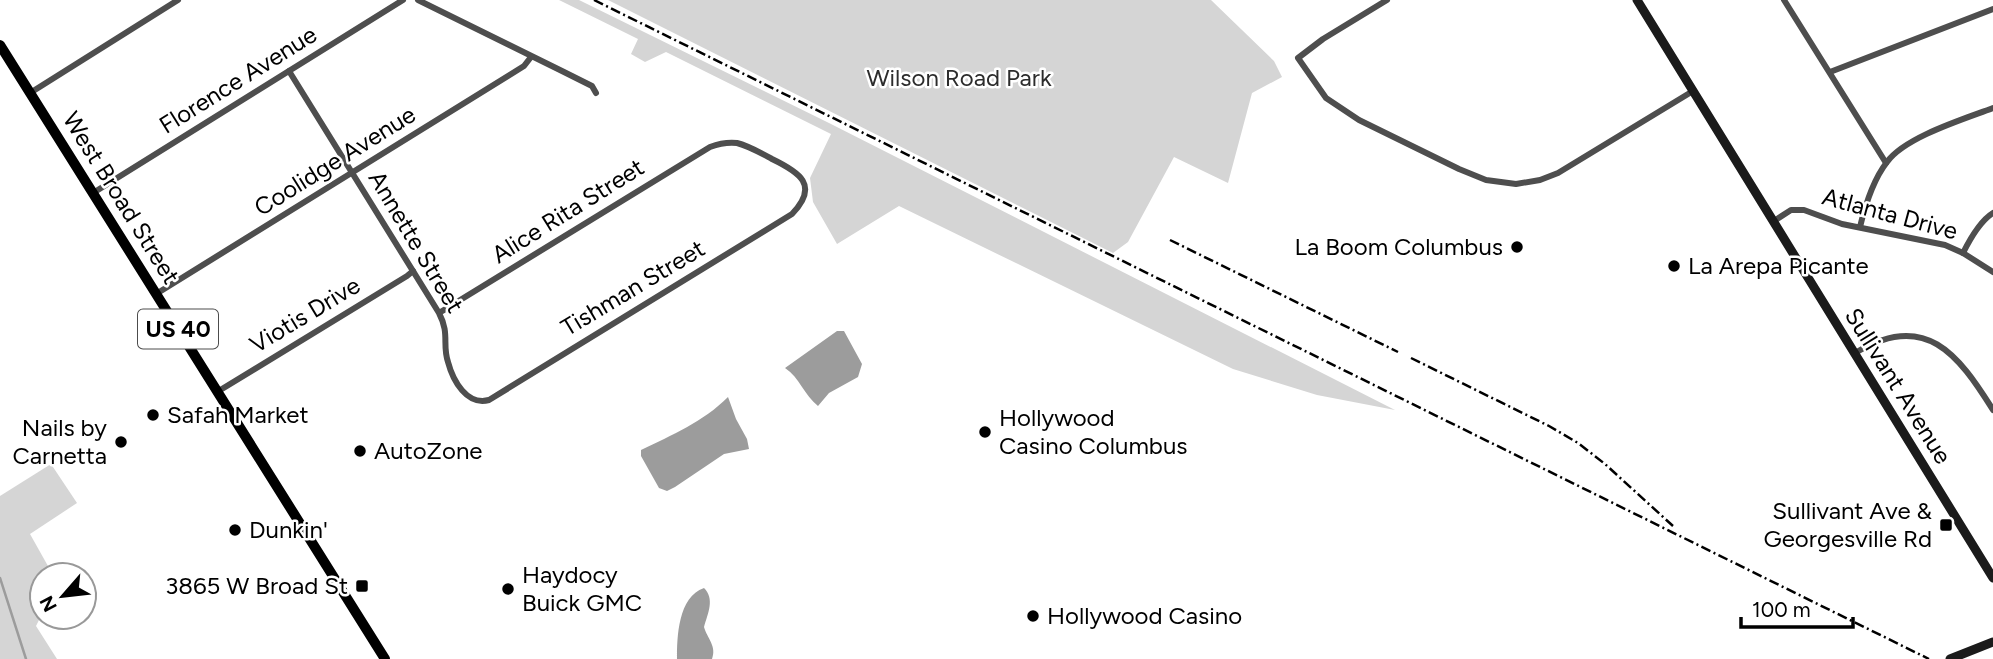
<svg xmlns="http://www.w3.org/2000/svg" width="1993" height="659" font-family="Figtree,sans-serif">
<rect width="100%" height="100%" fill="#fff"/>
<g fill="#d5d5d5">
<path d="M 559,0 L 579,0 L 829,123 L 1395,410 L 1317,395 L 1233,369 L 899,206 L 837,244 L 813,202 L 810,178 L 831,134 L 666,52 L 645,62 L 631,54 L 638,39 Z"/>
<path d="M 608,0 L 1211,0 L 1274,61 L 1282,77 L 1252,93 L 1228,183 L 1174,157 L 1128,242 L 1113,253 Z"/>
<path d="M 51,464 L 77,503 L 30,534 L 53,575 L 42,575 L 42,614 L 36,626 L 57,659 L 0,659 L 0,496 Z"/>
</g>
<g fill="#9c9c9c">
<path d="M 837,331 L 844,331 L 862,364 L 858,377 L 829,393 L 818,406 C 804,395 800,378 785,368 Z"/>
<path d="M 728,397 L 736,419 L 747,439 L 749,449 L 724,454 L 675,487 L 667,491 L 659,488 L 641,456 L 641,450 C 672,435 703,422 728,397 Z"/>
<path d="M 704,588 C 715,599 708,613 704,627 C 707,638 717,646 712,659 L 677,659 C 677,637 678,597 704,588 Z"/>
</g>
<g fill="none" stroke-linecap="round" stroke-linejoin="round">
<path stroke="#9c9c9c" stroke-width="2.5" d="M 0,578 L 26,659"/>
<g stroke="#4e4e4e" stroke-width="6">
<path d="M 418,0 L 562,71 L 592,86 L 596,93"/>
<path d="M 1387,0 L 1323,39 L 1298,58 L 1326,98 L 1359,120 L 1459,169 L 1486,180 L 1516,184 L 1540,180 L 1558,173 L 1693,91"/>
<path d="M 1784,0 L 1886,163"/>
<path d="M 289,71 L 439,313 C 450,334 442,344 448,362 C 453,381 467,406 489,400 L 792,214 C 820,185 799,172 772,159 C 761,153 749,146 737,143 C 728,142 718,144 710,147 L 439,313"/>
<path d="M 1830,72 L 1993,9"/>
<path d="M 30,93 L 178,0"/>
<path d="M 93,193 L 403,0"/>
<path d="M 1774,221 L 1791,210 L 1804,210 L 1842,224 L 1945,245 L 1963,253 L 1993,272"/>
<path d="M 1860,227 C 1865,206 1873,180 1887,162 C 1905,137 1964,119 1993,108"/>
<path d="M 1963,253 C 1970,239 1980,221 1993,213"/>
<path d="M 156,294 L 524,66 L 531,57"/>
<path d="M 1855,353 C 1925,310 1958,354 1993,410"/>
<path d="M 217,392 L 407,276 L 413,271"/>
</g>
<g stroke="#1b1b1b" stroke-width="9">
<path d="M 1637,0 L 1993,578"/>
<path d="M 1950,659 L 1993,642"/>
</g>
<path stroke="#000" stroke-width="10" d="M 0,45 L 385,659"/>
<g stroke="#000" stroke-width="2.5" stroke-dasharray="10 3.5 2 3.5" stroke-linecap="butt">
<path d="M 594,0 L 1929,659"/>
<path d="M 1170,240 L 1398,352"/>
<path d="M 1411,358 L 1549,426 L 1578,443 L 1605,464 L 1673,526"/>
</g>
</g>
<g fill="#000" stroke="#fff" stroke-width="2.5">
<circle cx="1517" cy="247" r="7"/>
<circle cx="1674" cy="266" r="7"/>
<circle cx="153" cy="415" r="7"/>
<circle cx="985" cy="432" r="7"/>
<circle cx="121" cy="442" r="7"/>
<circle cx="360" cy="451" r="7"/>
<rect x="1939" y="518" width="14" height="14" rx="3.5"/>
<circle cx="235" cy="530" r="7"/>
<rect x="355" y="579" width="14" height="14" rx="3.5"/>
<circle cx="508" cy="589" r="7"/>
<circle cx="1033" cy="616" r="7"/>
</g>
<g text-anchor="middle" stroke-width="5" stroke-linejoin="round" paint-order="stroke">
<rect fill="#fff" stroke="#4c4c4c" stroke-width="2" x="138" y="309.5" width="80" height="39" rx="5"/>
<g font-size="23" font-weight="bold" fill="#000">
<text x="178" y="337">US 40</text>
</g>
<g font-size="24" fill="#2c2c2c" stroke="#fff">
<text x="959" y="86">Wilson Road Park</text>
</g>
<g font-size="24" fill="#000" stroke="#fff">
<text transform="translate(238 80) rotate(-32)" y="8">Florence Avenue</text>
<text transform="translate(335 161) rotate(-32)" y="8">Coolidge Avenue</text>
<text transform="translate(121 198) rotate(58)" y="8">West Broad Street</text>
<text transform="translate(568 211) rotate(-32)" y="8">Alice Rita Street</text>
<text transform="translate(1890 214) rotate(15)" y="8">Atlanta Drive</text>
<text transform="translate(416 242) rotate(59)" y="8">Annette Street</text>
<text transform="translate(633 288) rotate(-31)" y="8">Tishman Street</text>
<text transform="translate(305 315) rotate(-31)" y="8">Viotis Drive</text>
<text transform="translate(1898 386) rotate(58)" y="8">Sullivant Avenue</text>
</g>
<g font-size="24" fill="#000" stroke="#fff" text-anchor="start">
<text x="1503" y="255" text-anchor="end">La Boom Columbus</text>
<text x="1688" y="274">La Arepa Picante</text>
<text x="167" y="423">Safah Market</text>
<text x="999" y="426">Hollywood<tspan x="999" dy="28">Casino Columbus</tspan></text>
<text x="107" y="436" text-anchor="end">Nails by<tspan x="107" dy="28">Carnetta</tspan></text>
<text x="374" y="459">AutoZone</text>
<text x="1932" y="519" text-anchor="end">Sullivant Ave &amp;<tspan x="1932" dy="28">Georgesville Rd</tspan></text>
<text x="249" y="538">Dunkin'</text>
<text x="522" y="583">Haydocy<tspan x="522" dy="28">Buick GMC</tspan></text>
<text x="348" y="594" text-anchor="end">3865 W Broad St</text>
<text x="1047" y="624">Hollywood Casino</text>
</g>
</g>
<g transform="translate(63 596) rotate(242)"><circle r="33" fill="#ffffff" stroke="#999999" stroke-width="2"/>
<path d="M0-5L12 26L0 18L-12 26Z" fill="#000000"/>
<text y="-10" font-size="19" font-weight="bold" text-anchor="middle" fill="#000000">N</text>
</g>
<path d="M1741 617v10h112v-10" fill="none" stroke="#000000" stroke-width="3.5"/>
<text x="1752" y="617" font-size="21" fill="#000000" stroke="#ffffff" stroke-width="5" paint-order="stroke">100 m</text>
</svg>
